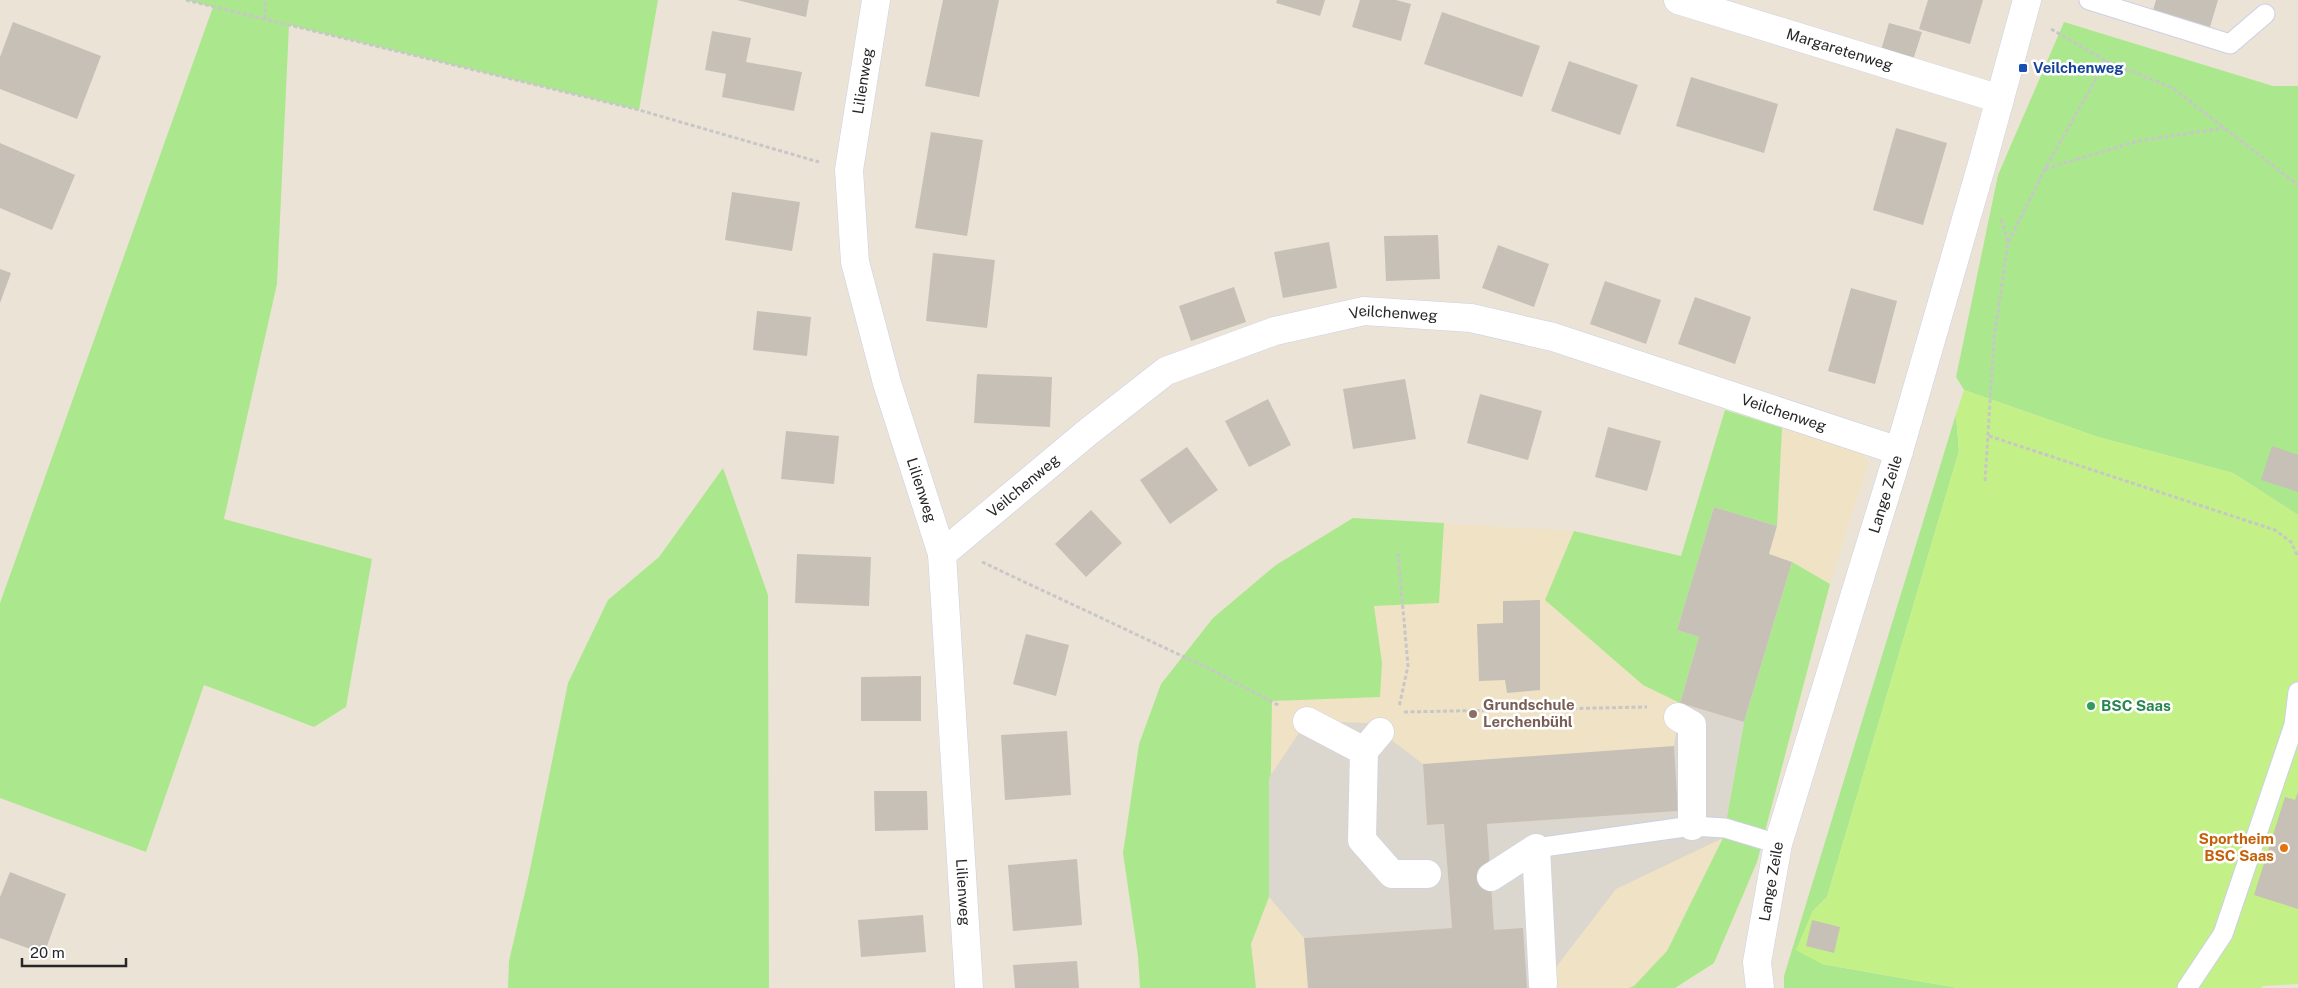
<svg xmlns="http://www.w3.org/2000/svg" width="2298" height="988" font-family="'Public Sans',sans-serif">
<rect width="100%" height="100%" fill="#ece3d7"/>
<path fill="#f0e2c4" d="M 1725,410 L 1860,452 L 1869,461 L 1830,584 L 1757,862 L 1714,963 L 1675,988 L 1140,988 L 1138,956 L 1123,853 L 1139,744 L 1161,684 L 1213,618 L 1276,565 L 1353,518 L 1574,531 L 1681,556 Z"/>
<g fill="#abe88d">
<path d="M 186,0 L 658,0 L 639,110 L 289,25 L 277,284 L 224,519 L 372,559 L 346,707 L 314,727 L 204,685 L 146,852 L 0,798 L 0,603 L 213,7 Z"/>
<path d="M 2064,22 L 2273,86 L 2298,86 L 2298,515 L 2233,473 L 2098,437 L 1964,390 L 1956,377 L 1998,175 Z"/>
<path d="M 1725,410 L 1782,428 L 1777,526 L 1714,507 L 1677,630 L 1699,637 L 1680,703 L 1643,685 L 1545,600 L 1574,531 L 1681,556 Z"/>
<path d="M 1956,414 L 1959,451 L 1827,897 L 1812,912 L 1822,964 L 1958,988 L 1784,988 L 1784,976 Z"/>
<path d="M 723,468 L 768,595 L 769,988 L 508,988 L 509,961 L 528,879 L 568,683 L 608,600 L 659,557 Z"/>
<path d="M 1353,518 L 1444,523 L 1439,603 L 1374,606 L 1382,663 L 1380,697 L 1272,701 L 1269,897 L 1251,944 L 1256,988 L 1140,988 L 1138,956 L 1123,853 L 1139,744 L 1161,684 L 1213,618 L 1276,565 Z"/>
<path d="M 1792,562 L 1830,584 L 1757,862 L 1714,963 L 1675,988 L 1629,988 L 1634,986 L 1667,951 L 1723,838 L 1744,722 Z"/>
</g>
<path fill="#c3f187" d="M 1964,390 L 2098,437 L 2233,473 L 2298,515 L 2298,984 L 2263,986 L 2261,988 L 1958,988 L 1822,964 L 1796,950 L 1812,912 L 1827,897 L 1959,451 L 1956,414 Z"/>
<g fill="#dbd6ce">
<path d="M 1680,703 L 1744,722 L 1723,838 L 1616,889 L 1540,988 L 1527,988 L 1494,930 L 1487,824 L 1678,811 L 1674,746 Z"/>
<path d="M 1307,721 L 1369,723 L 1423,764 L 1427,825 L 1444,824 L 1452,928 L 1304,938 L 1269,897 L 1269,778 Z"/>
</g>
<g fill="#c6c0b7">
<path d="M 737,0 L 809,0 L 806,17 Z"/>
<path d="M 943,0 L 999,0 L 979,97 L 925,86 Z"/>
<path d="M 1277,0 L 1325,0 L 1320,16 L 1276,3 Z"/>
<path d="M 1360,0 L 1396,0 L 1411,4 L 1401,41 L 1352,27 Z"/>
<path d="M 1928,0 L 1983,0 L 1970,44 L 1919,29 Z"/>
<path d="M 2156,0 L 2218,0 L 2210,27 L 2153,10 Z"/>
<path d="M 1442,12 L 1540,46 L 1522,97 L 1424,64 Z"/>
<path d="M 13,22 L 101,56 L 77,119 L 0,89 L 0,57 Z"/>
<path d="M 1889,23 L 1922,32 L 1911,66 L 1879,57 Z"/>
<path d="M 712,31 L 751,38 L 746,62 L 802,72 L 794,111 L 722,97 L 726,74 L 705,70 Z"/>
<path d="M 1569,61 L 1638,85 L 1620,135 L 1551,111 Z"/>
<path d="M 1691,77 L 1778,104 L 1764,153 L 1676,126 Z"/>
<path d="M 1896,128 L 1947,143 L 1923,225 L 1873,210 Z"/>
<path d="M 931,132 L 983,140 L 967,236 L 915,228 Z"/>
<path d="M 0,143 L 75,175 L 52,230 L 0,208 Z"/>
<path d="M 732,192 L 800,202 L 792,251 L 725,240 Z"/>
<path d="M 1438,235 L 1440,279 L 1386,281 L 1384,236 Z"/>
<path d="M 1329,242 L 1337,288 L 1283,298 L 1274,252 Z"/>
<path d="M 1498,245 L 1549,264 L 1534,307 L 1482,288 Z"/>
<path d="M 933,253 L 995,260 L 987,328 L 926,321 Z"/>
<path d="M 0,269 L 11,273 L 0,303 Z"/>
<path d="M 1605,281 L 1661,300 L 1646,344 L 1590,324 Z"/>
<path d="M 1234,287 L 1246,322 L 1191,341 L 1179,306 Z"/>
<path d="M 1851,288 L 1897,301 L 1875,384 L 1828,371 Z"/>
<path d="M 1695,297 L 1751,317 L 1735,364 L 1678,344 Z"/>
<path d="M 757,311 L 811,317 L 807,356 L 753,350 Z"/>
<path d="M 977,374 L 1052,377 L 1050,427 L 974,423 Z"/>
<path d="M 1405,379 L 1416,439 L 1353,449 L 1343,389 Z"/>
<path d="M 1480,394 L 1542,411 L 1528,460 L 1467,443 Z"/>
<path d="M 1268,399 L 1291,445 L 1249,467 L 1225,421 Z"/>
<path d="M 1608,427 L 1661,441 L 1647,491 L 1595,477 Z"/>
<path d="M 786,431 L 839,436 L 834,484 L 781,479 Z"/>
<path d="M 2272,446 L 2298,455 L 2298,492 L 2261,480 Z"/>
<path d="M 1187,447 L 1218,490 L 1170,524 L 1140,480 Z"/>
<path d="M 1714,507 L 1777,526 L 1769,554 L 1792,562 L 1744,722 L 1680,703 L 1699,637 L 1677,630 Z"/>
<path d="M 1091,510 L 1122,543 L 1086,577 L 1055,544 Z"/>
<path d="M 797,554 L 871,557 L 869,606 L 795,603 Z"/>
<path d="M 1540,600 L 1540,690 L 1507,693 L 1505,680 L 1479,681 L 1477,624 L 1503,623 L 1503,601 Z"/>
<path d="M 1026,634 L 1069,645 L 1056,696 L 1013,684 Z"/>
<path d="M 921,676 L 921,721 L 861,721 L 861,677 Z"/>
<path d="M 1067,731 L 1071,795 L 1005,800 L 1001,735 Z"/>
<path d="M 1674,746 L 1678,811 L 1487,824 L 1494,930 L 1523,928 L 1527,988 L 1308,988 L 1304,938 L 1452,928 L 1444,824 L 1427,825 L 1423,764 Z"/>
<path d="M 874,791 L 927,791 L 928,830 L 875,831 Z"/>
<path d="M 2298,792 L 2298,909 L 2254,895 L 2285,797 L 2295,800 Z"/>
<path d="M 1077,859 L 1082,925 L 1013,931 L 1008,865 Z"/>
<path d="M 10,872 L 66,894 L 44,954 L 0,938 L 0,897 Z"/>
<path d="M 923,915 L 926,952 L 861,957 L 858,920 Z"/>
<path d="M 1812,920 L 1840,927 L 1834,953 L 1806,946 Z"/>
<path d="M 1077,961 L 1079,988 L 1015,988 L 1013,965 Z"/>
</g>
<g fill="none" stroke-linecap="round" stroke-linejoin="round">
<defs>
<g id="service">
<path d="M 2089,0 L 2230,44 L 2265,14"/>
<path d="M 1536,848 L 1692,826 L 1725,828 L 1778,844"/>
<path d="M 2187,988 L 2223,934 L 2294,725 L 2298,692"/>
</g>
<g id="pedestrian">
<path d="M 1678,717 L 1692,725 L 1692,826"/>
<path d="M 1307,721 L 1364,751"/>
<path d="M 1380,732 L 1364,751 L 1362,840 L 1392,874 L 1427,874"/>
<path d="M 1491,877 L 1536,848 L 1543,984"/>
</g>
<g id="minor">
<path id="s1" d="M 876,0 L 849,170 L 855,262 L 887,383 L 942,554 L 969,988"/>
<path id="s2" d="M 1678,0 L 2000,99"/>
<path id="s3" d="M 942,554 L 1088,432 L 1166,371 L 1275,331 L 1364,311 L 1471,318 L 1553,337 L 1899,451"/>
<path id="s4" d="M 1760,988 L 1757,962 L 1778,844 L 1899,451 L 1982,164 L 2027,0"/>
</g>
</defs>
<use href="#service" stroke="#ccd0e2" stroke-width="21"/>
<use href="#pedestrian" stroke="#ccd0e2" stroke-width="29"/>
<use href="#minor" stroke="#ccd0e2" stroke-width="29"/>
<g stroke="#c7c7c7" stroke-width="3" stroke-dasharray="4 2.5" stroke-linecap="butt">
<path d="M 186,0 L 639,110 L 819,162"/>
<path d="M 265,19 L 265,0"/>
<path d="M 2051,29 L 2106,61 L 2173,88 L 2298,185"/>
<path d="M 2045,169 L 2138,141 L 2224,128"/>
<path d="M 2001,219 L 2008,242"/>
<path d="M 1989,436 L 2275,530 L 2291,542 L 2298,557"/>
<path d="M 1985,481 L 1994,338 L 2008,243 L 2045,169 L 2106,61"/>
<path d="M 1398,553 L 1408,666 L 1399,707"/>
<path d="M 982,562 L 1210,669 L 1280,706"/>
<path d="M 1404,712 L 1647,707"/>
</g>
<use href="#service" stroke="#fff" stroke-width="19"/>
<use href="#pedestrian" stroke="#fff" stroke-width="28"/>
<use href="#minor" stroke="#fff" stroke-width="28"/>
</g>
<rect fill="#1a4fb4" stroke="#fff" stroke-width="2" x="2018" y="63" width="10" height="10" rx="2.5"/>
<circle fill="#2e9e5b" stroke="#fff" stroke-width="2" cx="2091" cy="706" r="5"/>
<circle fill="#8d6e63" stroke="#fff" stroke-width="2" cx="1473" cy="714" r="5"/>
<circle fill="#e8710a" stroke="#fff" stroke-width="2" cx="2284" cy="848" r="5"/>
<g text-anchor="middle" stroke-width="5" stroke-linejoin="round" paint-order="stroke">
<g font-size="15" fill="#272727" stroke="#fff">
<text dy="5" stroke="none"><textPath href="#s2" startOffset="169">Margaretenweg</textPath></text>
<text transform="translate(863 81) rotate(-81)" y="5">Lilienweg</text>
<text dy="5" stroke="none"><textPath href="#s3" startOffset="526">Veilchenweg</textPath></text>
<text dy="5" stroke="none"><textPath href="#s3" startOffset="931">Veilchenweg</textPath></text>
<text dy="5" stroke="none"><textPath href="#s3" startOffset="106">Veilchenweg</textPath></text>
<text dy="5" stroke="none"><textPath href="#s1" startOffset="502">Lilienweg</textPath></text>
<text dy="5" stroke="none"><textPath href="#s4" startOffset="512">Lange Zeile</textPath></text>
<text dy="5" stroke="none"><textPath href="#s4" startOffset="108">Lange Zeile</textPath></text>
<text dy="5" stroke="none"><textPath href="#s1" startOffset="908">Lilienweg</textPath></text>
</g>
<g font-size="15" font-weight="bold" fill="#164399" stroke="#fff" text-anchor="start">
<text x="2033" y="73">Veilchenweg</text>
</g>
<g font-size="15" font-weight="bold" fill="#785e54" stroke="#fff" text-anchor="start">
<text x="1483" y="710">Grundschule<tspan x="1483" dy="17">Lerchenbühl</tspan></text>
</g>
<g font-size="15" font-weight="bold" fill="#27864d" stroke="#fff" text-anchor="start">
<text x="2101" y="711">BSC Saas</text>
</g>
<g font-size="15" font-weight="bold" fill="#c56008" stroke="#fff" text-anchor="end">
<text x="2274" y="844">Sportheim<tspan x="2274" dy="17">BSC Saas</tspan></text>
</g>
</g>
<path d="M22 958v8h104v-8" fill="none" stroke="#272727" stroke-width="2.5"/>
<text x="30" y="958" font-size="15" fill="#272727" stroke="#ffffff" stroke-width="4" paint-order="stroke">20 m</text>
</svg>
